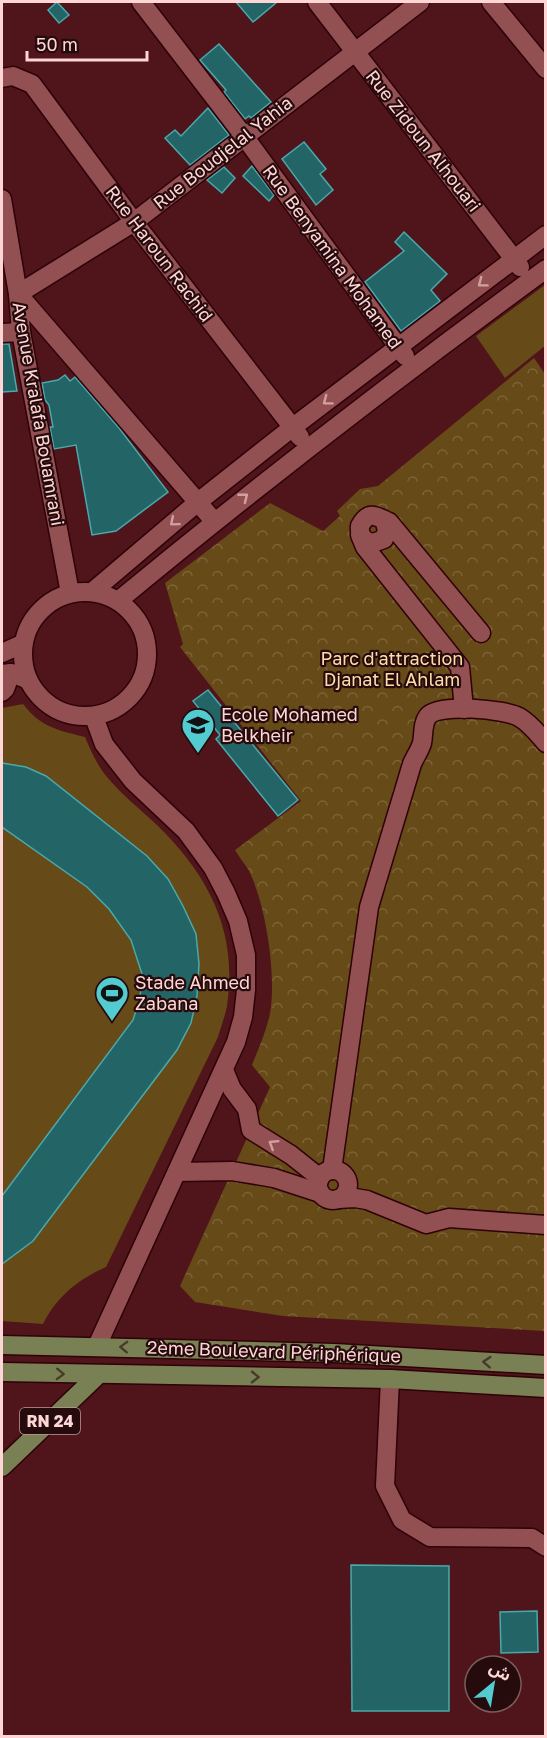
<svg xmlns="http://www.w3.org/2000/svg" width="547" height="1738" font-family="'Golos Text','Noto Sans Arabic',sans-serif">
<defs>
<pattern id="forest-crowns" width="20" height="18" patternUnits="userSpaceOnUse" patternTransform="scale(1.5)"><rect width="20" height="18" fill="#664a17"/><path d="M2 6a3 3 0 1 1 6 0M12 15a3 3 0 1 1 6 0" fill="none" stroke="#7d6338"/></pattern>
</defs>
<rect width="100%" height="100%" fill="#50141b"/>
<path fill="url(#forest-crowns)" d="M 534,358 L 545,374 L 545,1331 L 283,1316 L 195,1302 L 180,1286 L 270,1087 L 252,1065 C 258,1050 265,1034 269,1018 C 278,981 266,903 248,869 C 244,863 239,857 235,850 L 301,801 L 180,647 L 183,644 L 165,583 L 270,503 L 323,531 L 340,516 L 337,511 L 360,489 L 378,486 Z"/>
<g fill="#664a17">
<path d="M 545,285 L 545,346 L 505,378 L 476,336 Z"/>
<path d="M 23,704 C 41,727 57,730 85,737 C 91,751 97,765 107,777 C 121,794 140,809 157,825 C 209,876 238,931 227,1006 C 225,1016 221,1027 218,1037 L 106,1267 C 79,1279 57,1296 43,1324 L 2,1321 L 2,708 Z"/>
</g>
<g fill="#236466" stroke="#49a9ac" stroke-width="1.5">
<path d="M 57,2 L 69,15 L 59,23 L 48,10 Z"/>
<path d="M 236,2 L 277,2 L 253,22 Z"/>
<path d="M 219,44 L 271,102 L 251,118 L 249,116 L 245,119 L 224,92 L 226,90 L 200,60 Z"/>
<path d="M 208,108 L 229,135 L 190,165 L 165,138 L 175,130 L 181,136 Z"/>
<path d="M 304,142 L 326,169 L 320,174 L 333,190 L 316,205 L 282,159 Z"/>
<path d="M 252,166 L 274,195 L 269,201 L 243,176 Z"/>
<path d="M 224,167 L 235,178 L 222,193 L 207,180 Z"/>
<path d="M 404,232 L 447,274 L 431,290 L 440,301 L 401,331 L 365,282 L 404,251 L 395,242 Z"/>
<path d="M 2,344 L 9,344 L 17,391 L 2,392 Z"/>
<path d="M 65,375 L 70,381 L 75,377 L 119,428 L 168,492 L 116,531 L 92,535 L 76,445 L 54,449 L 50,427 L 53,427 L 49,405 L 45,400 L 42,383 L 58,380 Z"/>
<path d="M 208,690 L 298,800 L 278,816 L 216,739 L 220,735 L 193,701 Z"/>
<path d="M 2,763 L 26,767 L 46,776 L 147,856 L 168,879 L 183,906 L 196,934 L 199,964 L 197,996 L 191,1023 L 177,1050 L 33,1241 L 2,1264 L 2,1196 L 133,1020 L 140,998 L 142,974 L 131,940 L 109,909 L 87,887 L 2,827 Z"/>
<path d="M 351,1565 L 449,1566 L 449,1711 L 352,1711 Z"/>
<path d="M 537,1611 L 538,1652 L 501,1653 L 500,1612 Z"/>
</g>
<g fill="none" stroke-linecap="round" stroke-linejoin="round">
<defs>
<g id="minor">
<path d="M 141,2 L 244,136 L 405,356"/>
<path d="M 317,2 L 520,267"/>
<path d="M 491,2 L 546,69"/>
<path d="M 2,78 L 13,76 L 32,84 L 134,222 L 300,437"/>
<path d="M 2,199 L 18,294 L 21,332 L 70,593"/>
<path d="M 2,333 L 21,332"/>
<path d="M 384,520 L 387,530 L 384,539 L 373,543 C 363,541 359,535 360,526 C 369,509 377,517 389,522 L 481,633"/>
<path d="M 214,521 L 18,294 L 134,222 L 420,2"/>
<path d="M 360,535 L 365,547 L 460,667 L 464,709"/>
<circle cx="85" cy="654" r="62"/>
<path d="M 92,592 L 198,502 L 293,427 L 546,235"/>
<path d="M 118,601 C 257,486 400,376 546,269"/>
<path d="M 2,653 L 22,644"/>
<path d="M 2,674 L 11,673 L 26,679"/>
<path d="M 2,692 L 5,689 L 11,673"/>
<path d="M 94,717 L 104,744 L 133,781 L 186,831 L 213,868 L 226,893 L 238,921 L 246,955 L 246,990 L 243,1017 L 236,1042 L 97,1346"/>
<path d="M 224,1070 L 232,1089 L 247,1109 L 251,1130 L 291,1155 L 320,1178"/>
<path d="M 332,1170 L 369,907 L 412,764 C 415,757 420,750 422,743 C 424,734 422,724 428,716 C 439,703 504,709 519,717 C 530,723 538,734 546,743"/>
<circle cx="333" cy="1185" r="15"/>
<path d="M 177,1172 L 232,1171 L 274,1178 L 320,1193"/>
<path d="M 338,1199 L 355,1198 L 367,1200 L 426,1224 L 449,1218 L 546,1225"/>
<path d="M 390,1379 L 385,1486 L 402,1520 L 430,1537 L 532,1538 L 546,1547"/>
</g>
<g id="major">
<path d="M 2,1345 L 334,1353 L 546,1365"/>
<path d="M 2,1372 L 390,1379 L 546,1388"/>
<path d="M 2,1467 L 98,1375"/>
</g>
</defs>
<use href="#minor" stroke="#2e0208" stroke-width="21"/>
<use href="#major" stroke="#2e0208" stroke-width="21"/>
<use href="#minor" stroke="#925052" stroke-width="18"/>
<use href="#major" stroke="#798054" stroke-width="18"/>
</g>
<defs><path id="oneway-chevron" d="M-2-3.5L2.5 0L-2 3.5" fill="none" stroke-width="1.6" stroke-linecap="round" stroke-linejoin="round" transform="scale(1.5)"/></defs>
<g stroke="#d3a0a1">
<use href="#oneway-chevron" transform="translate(482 283) rotate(143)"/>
<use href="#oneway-chevron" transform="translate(327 401) rotate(143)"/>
<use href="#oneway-chevron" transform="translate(244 497) rotate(-38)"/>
<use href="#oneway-chevron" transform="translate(174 522) rotate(140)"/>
<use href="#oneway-chevron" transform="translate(273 1144) rotate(-148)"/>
</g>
<g stroke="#473a29">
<use href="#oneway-chevron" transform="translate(124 1347) rotate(-178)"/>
<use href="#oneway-chevron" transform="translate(487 1362) rotate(-177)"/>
<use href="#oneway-chevron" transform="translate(60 1374) rotate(2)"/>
<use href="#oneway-chevron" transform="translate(255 1377) rotate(1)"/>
</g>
<defs>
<symbol id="school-pin" viewBox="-11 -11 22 30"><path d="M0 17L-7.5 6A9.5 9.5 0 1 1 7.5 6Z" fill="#52ccd0" stroke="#260b0d"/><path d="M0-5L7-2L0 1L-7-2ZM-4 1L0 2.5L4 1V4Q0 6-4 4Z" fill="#111"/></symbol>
<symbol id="stadium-pin" viewBox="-11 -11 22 30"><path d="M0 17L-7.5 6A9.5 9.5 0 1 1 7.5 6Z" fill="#52ccd0" stroke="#260b0d"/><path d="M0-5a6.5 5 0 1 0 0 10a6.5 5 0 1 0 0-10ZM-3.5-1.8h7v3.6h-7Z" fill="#111"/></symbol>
</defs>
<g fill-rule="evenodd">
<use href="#school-pin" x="179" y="706" width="38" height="52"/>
<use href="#stadium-pin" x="93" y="974" width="38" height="52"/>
</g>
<g text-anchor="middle" stroke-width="4.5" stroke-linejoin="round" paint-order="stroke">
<rect fill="#260b0d" stroke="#bd999a" stroke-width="1.5" x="20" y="1408" width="60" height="26" rx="4.5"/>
<g font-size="16" font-weight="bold" fill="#fed6d6">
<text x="50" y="1427">RN 24</text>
</g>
<g font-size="18" fill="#fed6d6" stroke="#260b0d">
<text transform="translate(423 141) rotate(52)" y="6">Rue Zidoun Alhouari</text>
<text transform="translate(223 153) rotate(-38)" y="6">Rue Boudjelal Yahia</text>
<text transform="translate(159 254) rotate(53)" y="6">Rue Haroun Rachid</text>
<text transform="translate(332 257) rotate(54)" y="6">Rue Benyamina Mohamed</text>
<text transform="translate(38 414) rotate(80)" y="6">Avenue Kralafa Bouamrani</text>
<text transform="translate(274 1352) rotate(2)" y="6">2ème Boulevard Périphérique</text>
</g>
<g font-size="18" fill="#fedca8" stroke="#260b0d">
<text x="392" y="665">Parc d'attraction<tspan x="392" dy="21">Djanat El Ahlam</tspan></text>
</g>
<g font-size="18" fill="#fed6d6" stroke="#260b0d" text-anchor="start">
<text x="221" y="721">Ecole Mohamed<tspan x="221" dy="21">Belkheir</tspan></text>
<text x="135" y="989">Stade Ahmed<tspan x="135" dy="21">Zabana</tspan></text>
</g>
</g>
<rect width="547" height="1738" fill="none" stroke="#fed6d6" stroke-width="6"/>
<g transform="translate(493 1684) rotate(30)"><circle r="28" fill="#260b0d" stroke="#7c5c5d" stroke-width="1.5"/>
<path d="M0-4.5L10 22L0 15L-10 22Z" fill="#52ccd0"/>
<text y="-9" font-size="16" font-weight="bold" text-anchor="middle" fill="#fed6d6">ش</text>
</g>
<path d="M27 51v9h120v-9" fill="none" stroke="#fed6d6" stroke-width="3"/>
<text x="36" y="51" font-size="18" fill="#fed6d6" stroke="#260b0d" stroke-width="4.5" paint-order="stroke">50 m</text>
</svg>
